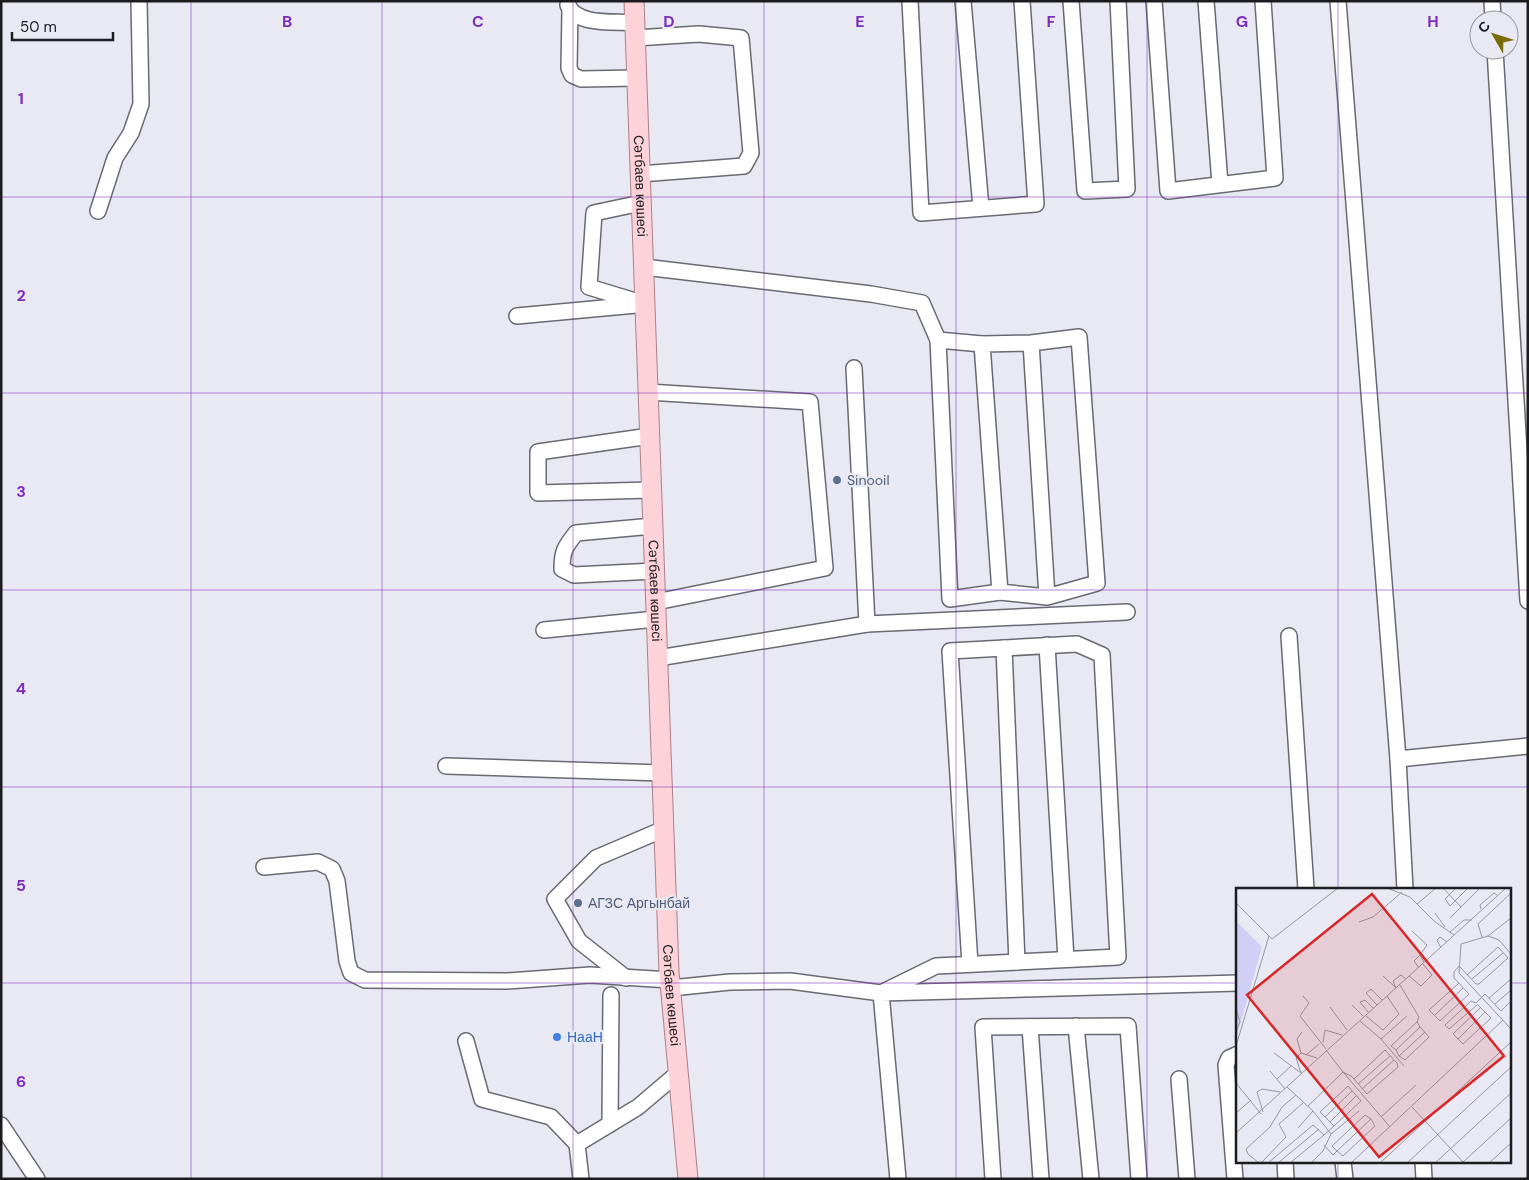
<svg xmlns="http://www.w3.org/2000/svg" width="1529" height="1180" font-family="'DM Sans',sans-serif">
<rect width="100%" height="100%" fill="#e9e9f3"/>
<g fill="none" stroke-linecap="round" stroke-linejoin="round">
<defs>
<g id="minor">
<path d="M 910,1 L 921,213 L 1036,204 L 1022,1"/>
<path d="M 963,1 L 981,208"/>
<path d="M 1071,1 L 1085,191 L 1127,189 L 1118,1"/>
<path d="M 1154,1 L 1168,191 L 1275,178 L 1263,1"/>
<path d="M 1206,1 L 1220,184"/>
<path d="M 1338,1 L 1398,759 L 1405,889"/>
<path d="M 1492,1 L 1493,20"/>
<path d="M 568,5 C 576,26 615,21 635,23"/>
<path d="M 570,10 L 569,68 L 572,75 L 581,79 L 637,78"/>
<path d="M 635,38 L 699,34 L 741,38 L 751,153 L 744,166 L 640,174"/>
<path d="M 1495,50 L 1528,601"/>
<path d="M 641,203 L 594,213 L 589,287 L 645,304"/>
<path d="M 98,211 L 115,158 L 131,133 L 141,104 L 139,1"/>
<path d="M 644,267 L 871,294 L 922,303 L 938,340"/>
<path d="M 517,316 L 636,305"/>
<path d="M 1031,343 L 1047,597 L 1097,583 L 1079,337 L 1031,343 L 982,344 L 1000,592 L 1047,597"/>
<path d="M 982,344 L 938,340 L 950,599 L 1000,592"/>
<path d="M 648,392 L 810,402 L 825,568 L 656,602"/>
<path d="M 650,436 L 538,452 L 538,493 L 651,490"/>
<path d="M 653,526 L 576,533 C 565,547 562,551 562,569 L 574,575 L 655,571"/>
<path d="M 867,624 L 1127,612"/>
<path d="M 544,630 L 656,619"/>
<path d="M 1289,636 L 1306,889"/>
<path d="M 1047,645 L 1066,959"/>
<path d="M 1004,648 L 1017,962"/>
<path d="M 658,658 L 867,624 L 854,368"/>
<path d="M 1398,759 L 1528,746"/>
<path d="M 446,766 L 662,773"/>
<path d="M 264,867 L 318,862 L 332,869 L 337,881 L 347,961 L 351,973 L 365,980 L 507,981 L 590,975 L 670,980"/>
<path d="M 626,978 L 579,941 L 555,899 L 596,858 L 664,829"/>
<path d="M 671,988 L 730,982 L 790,981 L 881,993 L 936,966 L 1118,957 L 1102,655 L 1077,644 L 950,651 L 970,964"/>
<path d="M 1076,1026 L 1091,1179"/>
<path d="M 1030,1027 L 1041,1179"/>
<path d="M 466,1041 L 482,1099 L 551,1117 L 577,1144"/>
<path d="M 1179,1079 L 1187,1179"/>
<path d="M 610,1124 L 611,995"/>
<path d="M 1,1125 L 37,1179"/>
<path d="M 1285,1161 L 1286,1179"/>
<path d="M 1343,1161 L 1345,1179"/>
<path d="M 1423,1161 L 1424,1179"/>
<path d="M 581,1179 L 577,1144 L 638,1107 L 678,1073"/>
<path d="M 898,1179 L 881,993 L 1238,983"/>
<path d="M 993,1179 L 983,1027 L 1128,1026 L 1139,1179"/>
<path d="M 1235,1179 L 1226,1065 L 1229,1058 L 1238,1054"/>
</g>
<g id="major">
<path id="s1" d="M 634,1 L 669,972 L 688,1179"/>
</g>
</defs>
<use href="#minor" stroke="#696972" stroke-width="18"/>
<use href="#major" stroke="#ae7f86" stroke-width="21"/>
<use href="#minor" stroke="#fff" stroke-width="15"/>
<use href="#major" stroke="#fdd2d8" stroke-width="19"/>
</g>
<path fill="none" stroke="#7b2cbf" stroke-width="1" stroke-opacity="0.55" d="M 191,1 L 191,1179M 382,1 L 382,1179M 573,1 L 573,1179M 764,1 L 764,1179M 956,1 L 956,1179M 1147,1 L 1147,1179M 1338,1 L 1338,889M 1,197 L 1528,197M 1,393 L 1528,393M 1,590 L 1528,590M 1,787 L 1528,787M 1,983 L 1238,983M 1510,983 L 1528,983M 1338,1161 L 1338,1179"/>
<g fill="#5c6f8a" stroke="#e9e9f3" stroke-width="2">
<circle cx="837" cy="480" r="5"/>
<circle cx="578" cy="903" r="5"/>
</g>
<circle fill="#3f7fe0" stroke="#e9e9f3" stroke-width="2" cx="557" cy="1037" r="5"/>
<g text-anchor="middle" stroke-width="4.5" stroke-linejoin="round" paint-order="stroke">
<g font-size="14" fill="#1c1c1f" stroke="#e9e9f3">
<text dy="5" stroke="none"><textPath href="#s1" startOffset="185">Сәтбаев көшесі</textPath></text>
<text dy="5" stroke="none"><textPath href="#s1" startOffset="590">Сәтбаев көшесі</textPath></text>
<text dy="5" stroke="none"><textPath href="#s1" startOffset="995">Сәтбаев көшесі</textPath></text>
</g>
<g font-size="14" fill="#4e5e75" stroke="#e9e9f3" text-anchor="start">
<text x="847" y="485">Sinooil</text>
<text x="588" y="908">АГЗС Аргынбай</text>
</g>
<g font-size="14" fill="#366cbe" stroke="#e9e9f3" text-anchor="start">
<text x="567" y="1042">НааН</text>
</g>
</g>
<g transform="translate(1236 888)">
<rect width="275" height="275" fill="#e9e9f3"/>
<path d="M 0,33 L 26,59 L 0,151 Z" fill="#d0cff5"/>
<path fill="none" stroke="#97979e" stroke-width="1" d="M 151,0 L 174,9 L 198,33 L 218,47M 207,0 L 225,19M 220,0 L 209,11 L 214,18 L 232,0M 0,15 L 36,51 L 102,0M 181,16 L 200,0M 245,21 L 244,17 L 258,5 L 261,7M 199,25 L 209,39M 214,30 L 244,0M 123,34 L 137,29 L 166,4M 176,43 L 191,57 L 184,67 L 188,74M 214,44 L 228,32 L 236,32M 252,48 L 275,30M 246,49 L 242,36 L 275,5M 225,56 L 223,85 L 275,141M 225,56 L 252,48 L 263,52 L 275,66M 205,60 L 201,52 L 204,49 L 211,54M 183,80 L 178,73 L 184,67M 147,88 L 159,99M 173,88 L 185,98 L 196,87 L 187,76M 236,91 L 267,65M 223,95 L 193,122 L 204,133 L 233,106 L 218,90 L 218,84 L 223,78 L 240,96 L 243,96 L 272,70 L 262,59 L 231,87M 164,97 L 183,129 L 181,134M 160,100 L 157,93 L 165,87 L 170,91M 67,108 L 73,115 L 64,128 L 90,161M 253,110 L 275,91M 241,116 L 255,130 L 227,156 L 217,146 L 244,120M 259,116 L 275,102M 116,117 L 127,128M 141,117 L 130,105 L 135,101 L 146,112M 241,117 L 213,141 L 209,137 L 235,113 L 240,115 L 249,106 L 265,123 L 275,113M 94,119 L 111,142M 0,121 L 4,134 L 0,143M 132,124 L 124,114 L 129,112 L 137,120M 199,127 L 227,100M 130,128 L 147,142 L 163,126 L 151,108M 124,133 L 145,151 L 171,128M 145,151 L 168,178M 222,151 L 249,124M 87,154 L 89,142 L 106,147M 0,158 L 33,48M 90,162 L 107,184 L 115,188 L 118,191 L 131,206 L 162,179 L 161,175 L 149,162 L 118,191M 160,162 L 155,158 L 181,134 L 184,139M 38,165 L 65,185 L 60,170 L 65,165 L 81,170M 65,165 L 61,151 L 66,144M 70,167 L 83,156M 163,168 L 160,162 L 184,139 L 193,149 L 169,172 L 163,168 L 189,144M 34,183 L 49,201M 41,191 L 55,178M 0,195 L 25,226M 122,196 L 154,168M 51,199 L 77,223 L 95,246 L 87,263 L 75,275M 126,201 L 158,172M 72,218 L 107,184 L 154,239M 176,219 L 228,275M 27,224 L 21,204 L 26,201 L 44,204M 0,225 L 15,212M 89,229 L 116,203M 145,229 L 180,197M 94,234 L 120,208M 62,240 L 77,223M 0,245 L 270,0M 95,246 L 123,223M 88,257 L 97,267 L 101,263 L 107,268 L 139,238 L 135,231 L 129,227 L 96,258 L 101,263 L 135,231M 23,275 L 12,266 L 10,261 L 34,239 L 46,219 L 60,207M 25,275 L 50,249 L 43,236 L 67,215M 32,275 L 77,237 L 88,247 L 98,238 L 125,213 L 112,198 L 84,224 L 98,238M 42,275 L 83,241M 54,275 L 88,247M 115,275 L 267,132M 144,275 L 275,154M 171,275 L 275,179M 199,275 L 275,205M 226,275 L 275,230M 253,275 L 275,255"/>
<path fill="#d62828" fill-opacity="0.15" stroke="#d62828" stroke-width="2.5" d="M 136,6 L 268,168 L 143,269 L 11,107 Z"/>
<rect width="275" height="275" fill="none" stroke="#1c1c1f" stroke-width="2.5"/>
</g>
<g font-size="16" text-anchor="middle" font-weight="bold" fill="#7b2cbf" stroke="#e9e9f3" stroke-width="4.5" stroke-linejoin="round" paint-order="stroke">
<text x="287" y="27">B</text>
<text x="478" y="27">C</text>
<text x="669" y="27">D</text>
<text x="860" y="27">E</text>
<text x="1051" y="27">F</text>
<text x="1242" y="27">G</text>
<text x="1433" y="27">H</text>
<text x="21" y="104">1</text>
<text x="21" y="301">2</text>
<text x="21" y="497">3</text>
<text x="21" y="694">4</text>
<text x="21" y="891">5</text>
<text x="21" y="1087">6</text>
</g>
<rect width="1529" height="1180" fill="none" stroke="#1c1c1f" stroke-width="5"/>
<g transform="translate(1494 35) rotate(309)"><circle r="24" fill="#e9e9f3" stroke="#97979e"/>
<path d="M0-4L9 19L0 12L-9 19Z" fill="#7a6b04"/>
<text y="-8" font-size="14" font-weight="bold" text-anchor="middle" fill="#1c1c1f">С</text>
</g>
<path d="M12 32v8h101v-8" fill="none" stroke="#1c1c1f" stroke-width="2.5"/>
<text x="20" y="32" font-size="15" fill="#1c1c1f" stroke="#e9e9f3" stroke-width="4" paint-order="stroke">50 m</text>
</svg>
